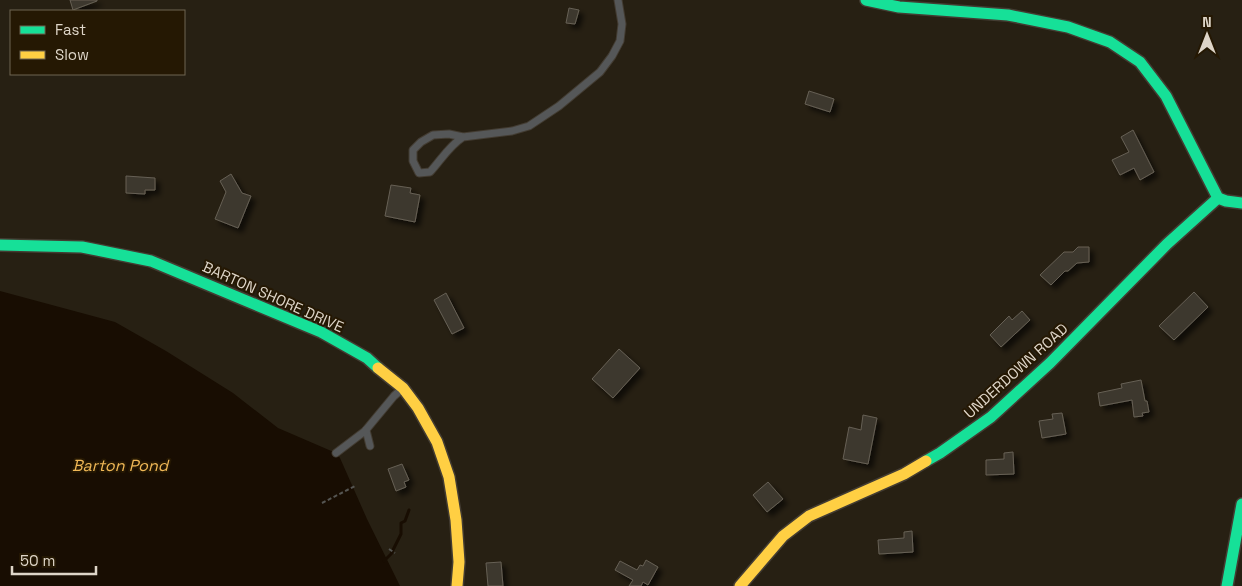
<svg xmlns="http://www.w3.org/2000/svg" width="1242" height="586" font-family="'Space Grotesk',sans-serif">
<defs>
<filter id="shadow"><feDropShadow dx="4.5" dy="4.5" stdDeviation="2.5" flood-color="#0009"/></filter>
</defs>
<rect width="100%" height="100%" fill="#272013"/>
<path fill="#180d02" d="M 0,291 L 115,322 L 166,351 L 233,393 L 278,428 L 336,453 L 340,458 L 367,519 L 400,586 L 0,586 Z"/>
<g fill="none" stroke-linecap="round" stroke-linejoin="round">
<path stroke="#180d02" stroke-width="3" d="M 384,561 L 391,554 L 401,534 L 401,523 L 405,521 L 409,510"/>
</g>
<g fill="#3e382d" stroke="#666055" filter="url(#shadow)">
<path d="M 70,0 L 97,0 L 97,1 L 73,10 Z"/>
<path d="M 569,8 L 579,10 L 575,24 L 566,23 Z"/>
<path d="M 809,91 L 834,99 L 830,112 L 805,104 Z"/>
<path d="M 1133,130 L 1154,172 L 1140,180 L 1134,168 L 1120,175 L 1112,160 L 1129,152 L 1121,137 Z"/>
<path d="M 231,174 L 242,193 L 251,196 L 238,228 L 215,219 L 226,192 L 220,181 Z"/>
<path d="M 126,176 L 155,178 L 155,190 L 145,190 L 145,194 L 126,193 Z"/>
<path d="M 391,185 L 411,188 L 410,193 L 420,195 L 415,222 L 385,216 Z"/>
<path d="M 1078,247 L 1089,247 L 1089,262 L 1077,263 L 1068,271 L 1065,271 L 1051,285 L 1040,275 L 1064,252 L 1073,252 Z"/>
<path d="M 1194,292 L 1208,307 L 1174,340 L 1159,326 Z"/>
<path d="M 446,293 L 464,328 L 452,334 L 434,300 Z"/>
<path d="M 1022,311 L 1030,320 L 1001,347 L 990,335 L 1009,316 L 1012,320 Z"/>
<path d="M 619,349 L 640,368 L 613,398 L 592,379 Z"/>
<path d="M 1141,380 L 1145,401 L 1147,401 L 1149,412 L 1142,413 L 1143,416 L 1134,417 L 1132,400 L 1100,406 L 1098,393 L 1122,388 L 1121,384 Z"/>
<path d="M 1062,413 L 1066,434 L 1042,438 L 1039,421 L 1053,419 L 1052,414 Z"/>
<path d="M 863,415 L 877,418 L 868,464 L 843,459 L 849,427 L 861,430 Z"/>
<path d="M 1013,452 L 1014,474 L 986,475 L 986,460 L 1004,459 L 1004,453 Z"/>
<path d="M 402,464 L 409,480 L 404,482 L 406,487 L 396,491 L 388,469 Z"/>
<path d="M 768,482 L 783,499 L 767,512 L 753,495 Z"/>
<path d="M 912,531 L 913,552 L 879,554 L 878,540 L 904,538 L 904,532 Z"/>
<path d="M 646,560 L 658,567 L 648,585 L 643,582 L 641,586 L 629,586 L 633,580 L 615,570 L 620,561 L 637,570 L 640,565 L 643,566 Z"/>
<path d="M 501,562 L 503,586 L 488,586 L 486,563 Z"/>
</g>
<g fill="none" stroke-linecap="round" stroke-linejoin="round">
<defs>
<g id="lane">
<path d="M 463,137 C 449,146 441,160 430,172 L 419,173 L 413,161 L 413,150 L 421,142 L 433,135 L 449,134 L 463,137 L 512,131 L 529,126 L 559,106 L 600,72 L 612,56 L 620,41 L 622,24 L 618,0"/>
<path d="M 366,430 L 370,446"/>
<path d="M 336,453 L 365,431 L 394,396 L 402,389"/>
</g>
<g id="fast">
<path d="M 866,0 L 899,7 L 1008,15 L 1068,27 L 1110,42 L 1140,62 L 1166,96 L 1218,198 L 1226,201 L 1242,203"/>
<path d="M 0,245 L 82,247 L 151,261 L 321,332 L 367,358 L 378,368"/>
<path d="M 926,461 L 940,453 L 991,417 L 1050,363 L 1167,244 L 1218,198"/>
<path d="M 1227,586 L 1242,504"/>
</g>
<g id="slow">
<path d="M 378,368 L 403,388 L 418,408 L 437,442 L 449,477 L 456,520 L 459,562 L 457,586"/>
<path d="M 740,586 L 783,536 L 809,516 L 904,474 L 926,461"/>
</g>
</defs>
<use href="#lane" stroke="#433c32" stroke-width="9"/>
<use href="#fast" stroke="#433c32" stroke-width="14"/>
<use href="#slow" stroke="#433c32" stroke-width="14"/>
<g stroke="#555552" stroke-width="2" stroke-dasharray="4 2.5" stroke-linecap="butt">
<path d="M 322,503 L 355,486"/>
<path d="M 389,549 L 395,553"/>
</g>
<use href="#lane" stroke="#555758" stroke-width="7"/>
<use href="#fast" stroke="#16e098" stroke-width="11"/>
<use href="#slow" stroke="#ffcf43" stroke-width="11"/>
</g>
<g text-anchor="middle" stroke-width="4" stroke-linejoin="round" paint-order="stroke">
<g font-size="15" fill="#ded5c8" stroke="#251803">
<text transform="translate(273 297) rotate(24)" y="5">BARTON SHORE DRIVE</text>
<text transform="translate(1016 371) rotate(-42)" y="5">UNDERDOWN ROAD</text>
</g>
<g font-size="16" font-style="italic" fill="#f0b857" stroke="#251803">
<text x="120" y="471">Barton Pond</text>
</g>
</g>
<rect x="10" y="10" width="175" height="65" fill="#251803" stroke="#6f6452"/>
<rect x="20" y="26" width="25" height="8" fill="#16e098" stroke="#6f6452"/>
<text x="55" y="35" font-size="15" fill="#ded5c8">Fast</text>
<rect x="20" y="51" width="25" height="8" fill="#ffcf43" stroke="#6f6452"/>
<text x="55" y="60" font-size="15" fill="#ded5c8">Slow</text>
<g transform="translate(1207 35)" stroke="#251803" stroke-width="4" paint-order="stroke">
<path d="M0-4L9 19L0 12L-9 19Z" fill="#ded5c8"/>
<text y="-8" font-size="14" font-weight="bold" text-anchor="middle" fill="#ded5c8">N</text>
</g>
<path d="M12 566v8h84v-8" fill="none" stroke="#ded5c8" stroke-width="2.5"/>
<text x="20" y="566" font-size="15" fill="#ded5c8" stroke="#251803" stroke-width="4" paint-order="stroke">50 m</text>
</svg>
